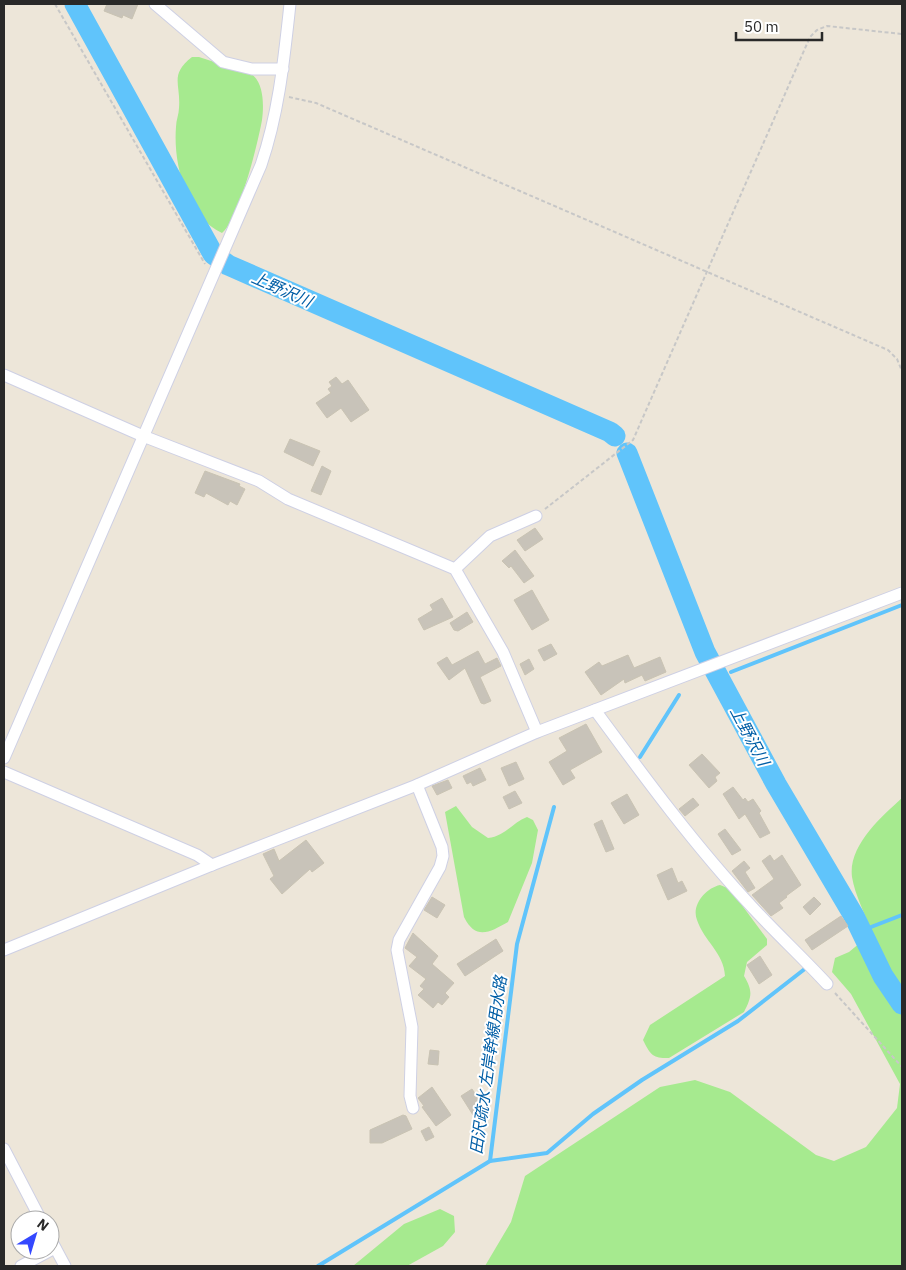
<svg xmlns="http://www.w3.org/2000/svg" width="906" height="1270" font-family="'IBM Plex Sans','Noto Sans JP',sans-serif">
<rect width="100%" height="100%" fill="#ede6d9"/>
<g fill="#a6ea8f">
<path d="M 192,57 L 199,57 L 251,74 C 264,82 264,106 262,120 C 258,143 239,220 222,233 C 186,216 173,164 176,127 C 176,120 179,114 179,108 C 181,84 169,75 192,57 Z"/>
<path d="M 902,798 L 902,1266 L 485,1266 L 511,1222 L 525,1176 L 660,1087 L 695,1080 L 730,1092 L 816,1155 L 834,1161 L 866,1147 L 897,1108 L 900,1084 L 851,994 L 832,972 L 835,958 L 849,952 L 872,933 C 866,915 855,896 852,877 C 848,846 881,817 902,798 Z"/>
<path d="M 456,806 L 472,827 L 488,838 C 505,836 512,823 527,817 L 533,820 L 538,830 L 532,863 L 508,922 C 490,932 476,941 464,917 L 445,812 Z"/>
<path d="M 720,885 L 730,889 L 767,939 L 767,945 L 747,962 L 744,976 C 753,991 752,996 744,1012 L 669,1058 C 653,1059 650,1054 643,1040 L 650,1025 L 725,976 C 724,953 704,941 697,920 C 691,905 706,888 720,885 Z"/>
<path d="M 440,1209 L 454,1216 L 455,1232 L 443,1246 L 407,1266 L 353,1266 L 404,1224 Z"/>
</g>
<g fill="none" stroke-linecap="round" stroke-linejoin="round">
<g stroke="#60c4fb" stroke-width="4">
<path d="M 731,672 L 902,605"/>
<path d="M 640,757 L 679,695"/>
<path d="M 871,927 L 902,915"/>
<path d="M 490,1161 L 517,944 L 554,807"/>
<path d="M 318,1266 L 490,1161 L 547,1153 L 593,1114 L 642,1080 L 738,1021 L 806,968"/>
</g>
<g stroke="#60c4fb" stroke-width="21">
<path d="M 75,4 L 213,254 L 228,265 L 610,432 L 615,436"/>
<path d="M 627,453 L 705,652 L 776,784 L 854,916 L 883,976 L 902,1004"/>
</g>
</g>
<g fill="#c8c3b9" stroke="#c9c3b3">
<path d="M 107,4 L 138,4 L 132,19 L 123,15 L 122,18 L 104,11 Z"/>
<path d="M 336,377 L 342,384 L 348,380 L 369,410 L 351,422 L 341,408 L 327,418 L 316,403 L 331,393 L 328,389 L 332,386 L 329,382 Z"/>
<path d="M 290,439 L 320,451 L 313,466 L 284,452 Z"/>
<path d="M 322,466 L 331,471 L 321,495 L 311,491 Z"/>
<path d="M 205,471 L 240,484 L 239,486 L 245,489 L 237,505 L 230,501 L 228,505 L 206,493 L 204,497 L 195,493 Z"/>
<path d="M 535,528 L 543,539 L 525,551 L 517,540 Z"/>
<path d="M 515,550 L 534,576 L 524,583 L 511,566 L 509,568 L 502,561 Z"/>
<path d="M 532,590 L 549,620 L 532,630 L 514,600 Z"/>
<path d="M 442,598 L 453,617 L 424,630 L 418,619 L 433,610 L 430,605 Z"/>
<path d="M 467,612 L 473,622 L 458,631 L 454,630 L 450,623 Z"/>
<path d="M 551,644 L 557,654 L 544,661 L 538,650 Z"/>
<path d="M 478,651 L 485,664 L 497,658 L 501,666 L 480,677 L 491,701 L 484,704 L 481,703 L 465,668 L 449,680 L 437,663 L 447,657 L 452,665 Z"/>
<path d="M 628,655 L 634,668 L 660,657 L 666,672 L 645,681 L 642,675 L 625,683 L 624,679 L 601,695 L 585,672 L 599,662 L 602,666 Z"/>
<path d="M 529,659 L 534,669 L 525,675 L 520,664 Z"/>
<path d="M 586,724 L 602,752 L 570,770 L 575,778 L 563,785 L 549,762 L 567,751 L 559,738 Z"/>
<path d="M 702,754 L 720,773 L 715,777 L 717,781 L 709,788 L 689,765 Z"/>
<path d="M 516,762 L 524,779 L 509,786 L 501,768 Z"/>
<path d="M 480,768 L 486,780 L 473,786 L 471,782 L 467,784 L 463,776 Z"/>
<path d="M 448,780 L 452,788 L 437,795 L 432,786 Z"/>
<path d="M 733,787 L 743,800 L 745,798 L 748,802 L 753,799 L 761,811 L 759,813 L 770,833 L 760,838 L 745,814 L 739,819 L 723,794 Z"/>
<path d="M 515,791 L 522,803 L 509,809 L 503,797 Z"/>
<path d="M 627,794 L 639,815 L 624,824 L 611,803 Z"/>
<path d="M 693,798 L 699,805 L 685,816 L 679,809 Z"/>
<path d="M 602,820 L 614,849 L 606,852 L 594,824 Z"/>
<path d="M 725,829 L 741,850 L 732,855 L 718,834 Z"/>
<path d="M 306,840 L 324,863 L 312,872 L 310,869 L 282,894 L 270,879 L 274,876 L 263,854 L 274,849 L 279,861 Z"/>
<path d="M 770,855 L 774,861 L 782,855 L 801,885 L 786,896 L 787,897 L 779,903 L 783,908 L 771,916 L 752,895 L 774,879 L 762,861 Z"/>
<path d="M 744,861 L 750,868 L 745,872 L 755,888 L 748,892 L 732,871 Z"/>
<path d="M 672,868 L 678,883 L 682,881 L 687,891 L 668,900 L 657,875 Z"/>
<path d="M 432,897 L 445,905 L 437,918 L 424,910 Z"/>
<path d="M 814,897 L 821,904 L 810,915 L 803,907 Z"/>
<path d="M 841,916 L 848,926 L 812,950 L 805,940 Z"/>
<path d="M 413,933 L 438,956 L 432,964 L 454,983 L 445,993 L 449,997 L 442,1005 L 438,1002 L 433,1008 L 418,995 L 424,989 L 420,986 L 426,979 L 409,966 L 417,957 L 405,948 Z"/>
<path d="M 496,939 L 503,951 L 465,976 L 457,964 Z"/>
<path d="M 760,956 L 772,975 L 759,984 L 747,965 Z"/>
<path d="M 430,1050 L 439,1051 L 438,1065 L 428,1064 Z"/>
<path d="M 432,1087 L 451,1115 L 436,1126 L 422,1107 L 424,1106 L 418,1098 Z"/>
<path d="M 472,1089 L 484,1107 L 473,1115 L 461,1096 Z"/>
<path d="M 403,1115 L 406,1116 L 412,1129 L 382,1143 L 370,1143 L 370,1130 Z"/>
<path d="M 429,1127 L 434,1137 L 426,1141 L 421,1131 Z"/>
</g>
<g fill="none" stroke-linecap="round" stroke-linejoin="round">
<defs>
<g id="minor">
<path d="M 155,4 L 223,62 L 252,69 L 283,69"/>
<path d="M 4,375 L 143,436 L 259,481 L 288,499 L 455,569 L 503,652 L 537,732"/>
<path d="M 455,569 L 490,536 L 536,516"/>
<path d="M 595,710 C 645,778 695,846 753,908 C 777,934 803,958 827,984"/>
<path d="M 4,758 L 261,165 C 279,112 284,59 290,4"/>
<path d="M 4,772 L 197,855 L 212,865"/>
<path d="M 4,950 L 212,865 L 417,785 L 537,732 L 902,593"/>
<path d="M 413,1108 L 410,1096 L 412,1027 L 397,950 L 399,940 L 440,867 L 443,856 L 442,847 L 417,785"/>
<path d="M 4,1149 L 41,1220"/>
<path d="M 50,1238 L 65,1266"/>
<path d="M 21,1266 L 55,1248"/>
</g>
</defs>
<use href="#minor" stroke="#ced0e4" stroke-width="13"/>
<g stroke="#c7c7c7" stroke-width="2" stroke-dasharray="4 2.5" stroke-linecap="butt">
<path d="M 55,4 L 205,264"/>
<path d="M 289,97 L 316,103 L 888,350 L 897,359 L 902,371"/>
<path d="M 545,509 L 633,440 L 810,37 L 817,30 L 827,26 L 902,34"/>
<path d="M 835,993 L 902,1067"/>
</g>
<use href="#minor" stroke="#fff" stroke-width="11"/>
</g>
<g text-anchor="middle" stroke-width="4" stroke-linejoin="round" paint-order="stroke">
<g font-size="16" font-style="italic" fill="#005ea6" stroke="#fff">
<text transform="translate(282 289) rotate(24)" y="6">上野沢川</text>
<text transform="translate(750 736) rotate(62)" y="6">上野沢川</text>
<text transform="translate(488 1065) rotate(-82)" y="6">田沢疏水 左岸幹線用水路</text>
</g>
</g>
<rect width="906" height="1270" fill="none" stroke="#292929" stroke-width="10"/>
<g transform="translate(35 1235) rotate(38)"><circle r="24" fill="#ffffff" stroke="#a9a9a9"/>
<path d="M0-4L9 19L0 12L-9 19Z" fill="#3448ff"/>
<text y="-8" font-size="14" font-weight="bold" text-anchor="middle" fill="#292929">N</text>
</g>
<path d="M736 32v8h86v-8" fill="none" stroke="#292929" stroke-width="2.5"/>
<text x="744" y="32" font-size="15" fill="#292929" stroke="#ffffff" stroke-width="4" paint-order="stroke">50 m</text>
</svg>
